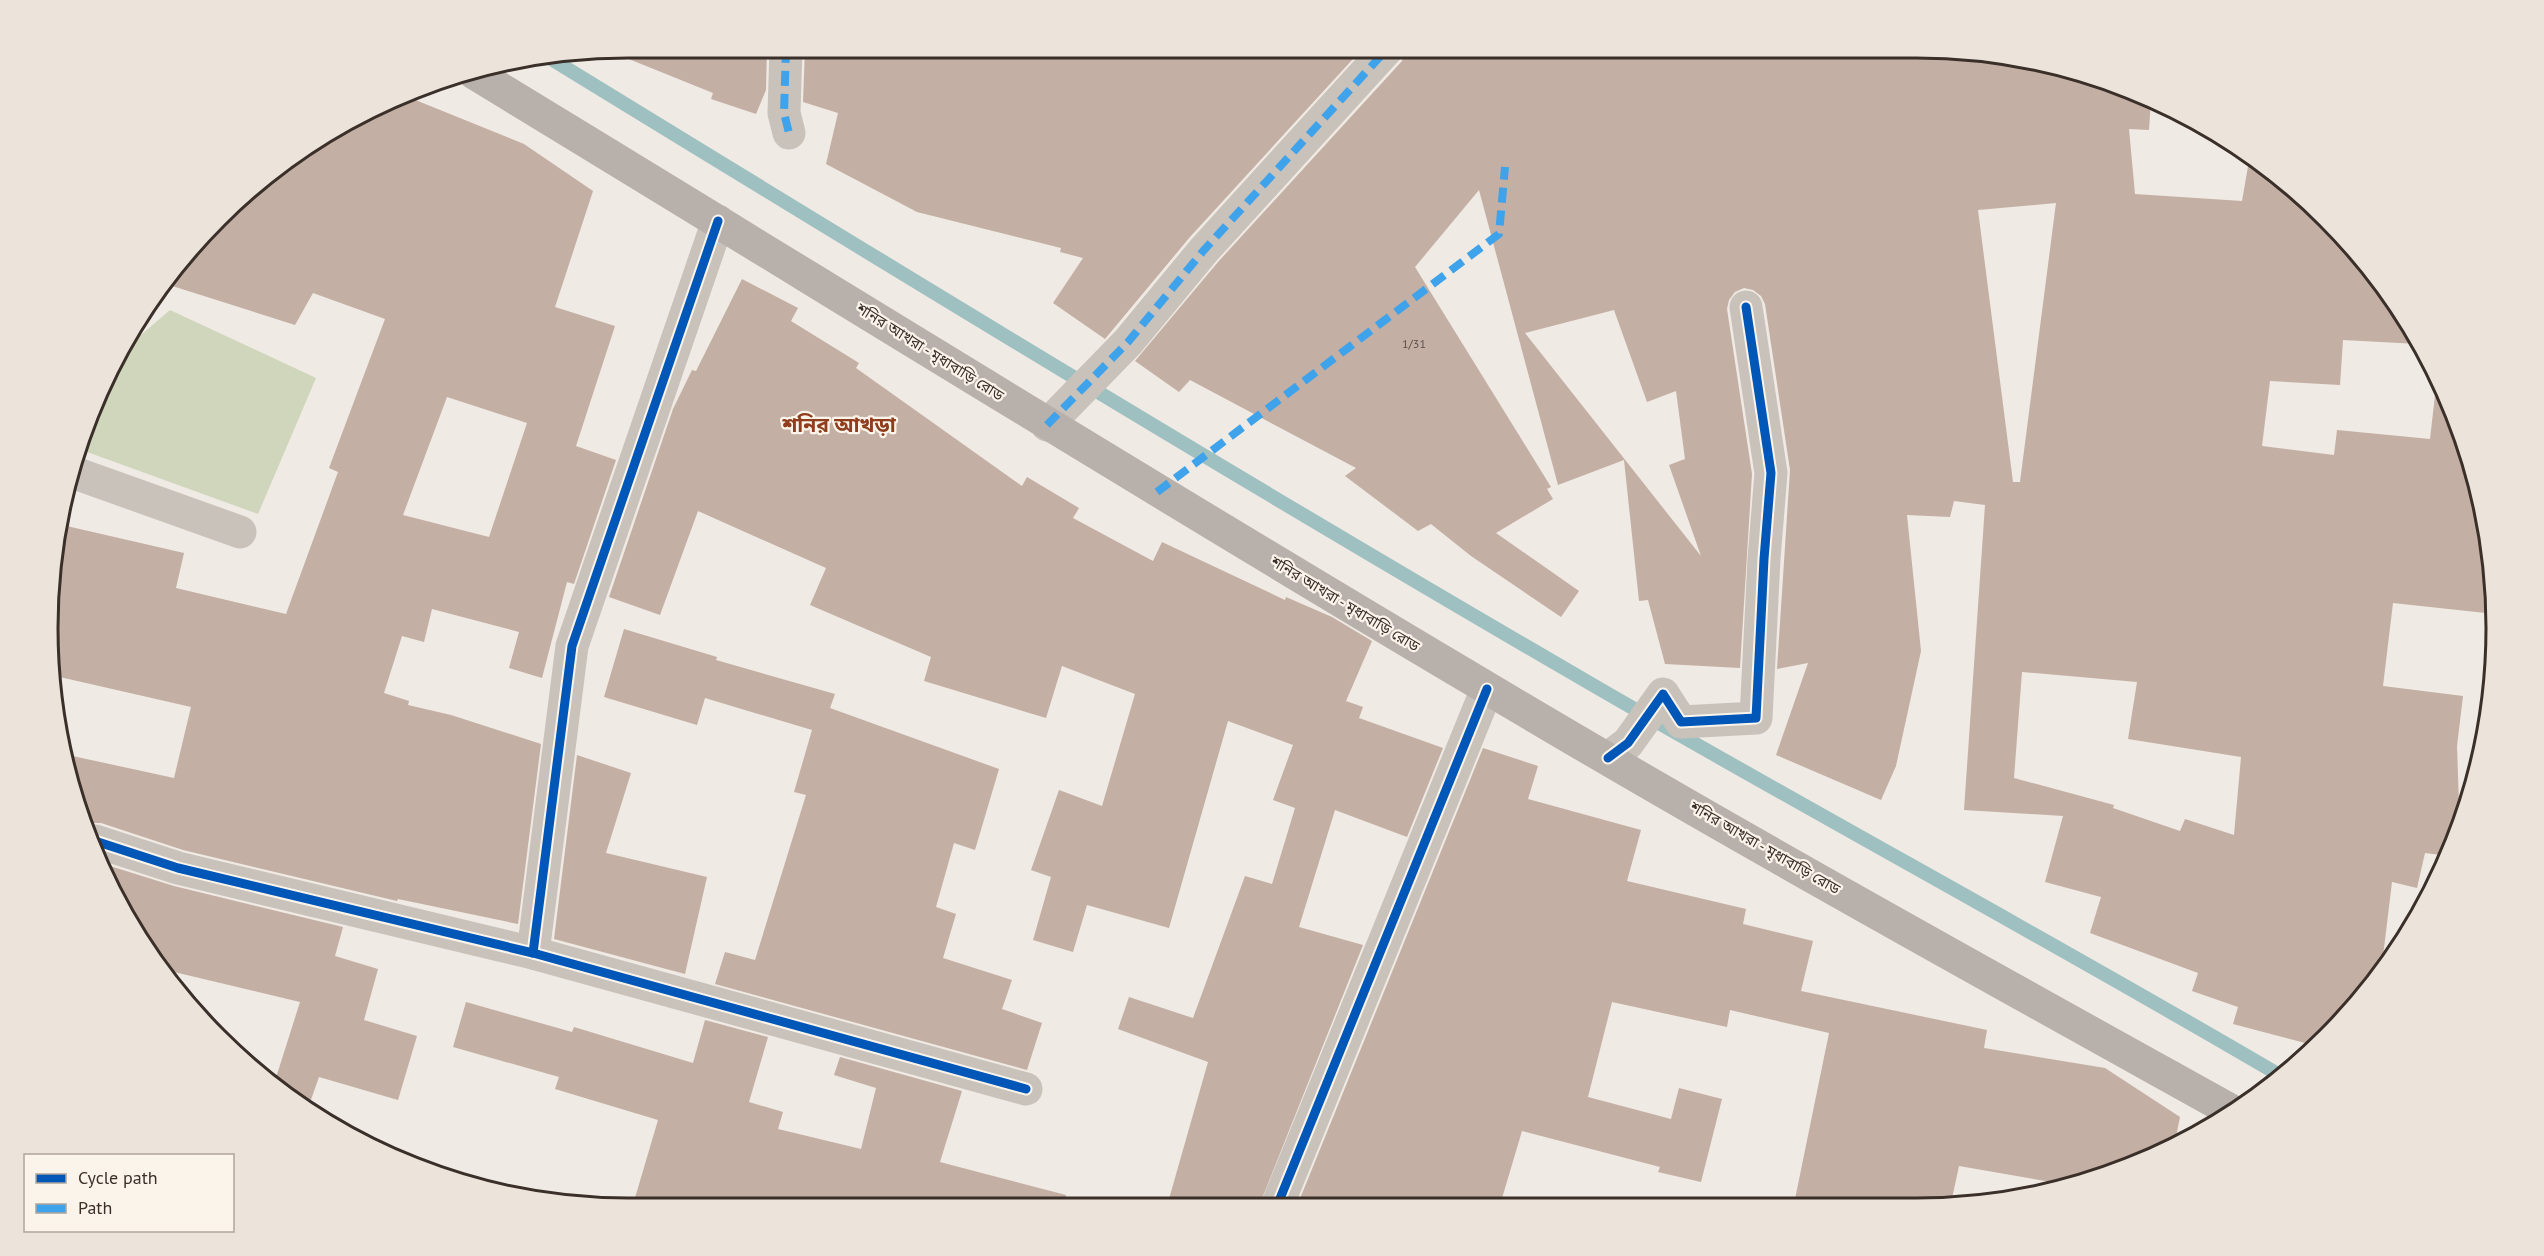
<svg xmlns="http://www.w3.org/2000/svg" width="2544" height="1256" font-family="'PT Sans','Noto Sans Bengali',sans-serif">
<rect width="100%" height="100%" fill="#efeae3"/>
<path fill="#cfd6bc" d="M 170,310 L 316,378 L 258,514 L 79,449 L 92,406 L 120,353 Z"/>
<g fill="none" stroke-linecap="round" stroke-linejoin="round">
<path stroke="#9ec0c1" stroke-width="14" d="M 553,60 C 899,272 1246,484 1598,688 C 1824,819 2055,943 2281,1076"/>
</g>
<g fill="#c4afa4" fill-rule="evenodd">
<path d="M 628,48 L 767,48 L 766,90 L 756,114 L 711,99 L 713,93 L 609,51 Z"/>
<path d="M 805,48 L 1363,48 L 1190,237 L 1105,339 L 1053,303 L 1083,258 L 1060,252 L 1061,248 L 917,212 L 826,164 L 838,113 L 803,102 Z"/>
<path d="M 1406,48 L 1916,48 L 2029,59 L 2138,92 L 2151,99 L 2149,130 L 2129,129 L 2135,194 L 2242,201 L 2250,155 L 2326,218 L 2398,306 L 2418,344 L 2343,340 L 2340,385 L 2270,381 L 2262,446 L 2334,455 L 2337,430 L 2430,439 L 2437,378 L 2452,406 L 2485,515 L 2495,614 L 2393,603 L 2383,686 L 2463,696 L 2457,746 L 2459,805 L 2465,805 L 2449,856 L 2425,853 L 2417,888 L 2392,882 L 2381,973 L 2376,981 L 2314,1043 L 2305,1043 L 2233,1024 L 2238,1007 L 2192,991 L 2198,973 L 2090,933 L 2101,897 L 2045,882 L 2063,816 L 1964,810 L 1985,505 L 1954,501 L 1950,517 L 1907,515 L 1921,651 L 1896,766 L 1881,800 L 1776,755 L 1808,663 L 1777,669 L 1790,470 L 1765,304 L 1761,296 L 1753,290 L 1744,288 L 1735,292 L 1729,300 L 1727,309 L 1752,474 L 1740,668 L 1665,664 L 1648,600 L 1639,601 L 1624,460 L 1558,485 L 1479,190 L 1415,267 L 1551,487 L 1547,489 L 1553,499 L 1496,533 L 1579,591 L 1561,617 L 1471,556 L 1431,524 L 1418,531 L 1345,476 L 1356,468 L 1190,380 L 1179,392 L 1135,361 L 1218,262 L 1402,61 ZM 2056,203 L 2020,482 L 2013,482 L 1978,210 ZM 1614,310 L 1647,402 L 1676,391 L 1685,459 L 1669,465 L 1701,556 L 1525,333 ZM 2022,672 L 2137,682 L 2128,739 L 2241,757 L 2234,835 L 2185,819 L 2180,831 L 2113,808 L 2114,805 L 2014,778 Z"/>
<path d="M 408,97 L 524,144 L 593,191 L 555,307 L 615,326 L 576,446 L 616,460 L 574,584 L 567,582 L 542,678 L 509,668 L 519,632 L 432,609 L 424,642 L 402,636 L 384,693 L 409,701 L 408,705 L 451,715 L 541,744 L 518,924 L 398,899 L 397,901 L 183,850 L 101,823 L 89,823 L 68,755 L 174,778 L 191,707 L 51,675 L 48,628 L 58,524 L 184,553 L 176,588 L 286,614 L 338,472 L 329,468 L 385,319 L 313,293 L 295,325 L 166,284 L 275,168 ZM 447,397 L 527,423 L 489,537 L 403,515 Z"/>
<path d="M 742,279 L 798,308 L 791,321 L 859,363 L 856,368 L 1022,486 L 1027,477 L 1079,508 L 1073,518 L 1153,561 L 1162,542 L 1285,600 L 1286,597 L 1332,617 L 1372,641 L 1346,701 L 1363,707 L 1359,718 L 1443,748 L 1407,837 L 1335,810 L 1299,927 L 1363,945 L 1259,1206 L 1167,1206 L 1208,1062 L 1118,1029 L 1129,997 L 1193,1018 L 1245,876 L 1272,884 L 1295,808 L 1273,800 L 1293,745 L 1228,721 L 1169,928 L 1087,905 L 1073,952 L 1033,940 L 1051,877 L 1031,870 L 1059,790 L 1102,806 L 1135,694 L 1062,666 L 1046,718 L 924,681 L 931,657 L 810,605 L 826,568 L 698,511 L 660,615 L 609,597 L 673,409 L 692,370 L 696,371 Z"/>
<path d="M 624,629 L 717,657 L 716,660 L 835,694 L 830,708 L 999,769 L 975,850 L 954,843 L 936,907 L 956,914 L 943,958 L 1012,980 L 1002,1009 L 1042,1023 L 1027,1070 L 715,984 L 725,952 L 755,960 L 806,795 L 794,792 L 812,730 L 705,698 L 697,725 L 604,697 Z"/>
<path d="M 1483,748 L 1538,766 L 1528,799 L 1641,830 L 1627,881 L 1746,909 L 1743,924 L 1813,941 L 1801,991 L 1987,1030 L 1984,1048 L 2105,1068 L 2180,1117 L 2175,1142 L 2138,1164 L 2062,1184 L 1959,1166 L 1951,1203 L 1794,1204 L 1829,1033 L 1730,1010 L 1727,1027 L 1612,1002 L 1588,1097 L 1671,1119 L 1679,1088 L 1722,1099 L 1701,1182 L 1658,1172 L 1660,1167 L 1522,1131 L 1500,1205 L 1297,1206 Z"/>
<path d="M 577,755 L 631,773 L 606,853 L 707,877 L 685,974 L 554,939 Z"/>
<path d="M 110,866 L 174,886 L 343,927 L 335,956 L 378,969 L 364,1020 L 417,1036 L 398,1100 L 319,1077 L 307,1111 L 305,1110 L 274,1084 L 300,1002 L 170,971 L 108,885 L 106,879 Z"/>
<path d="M 466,1002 L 572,1032 L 574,1027 L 693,1063 L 705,1020 L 768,1037 L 749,1102 L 783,1112 L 778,1129 L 861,1149 L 876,1088 L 834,1075 L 840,1057 L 962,1091 L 940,1162 L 1066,1195 L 1065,1206 L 632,1208 L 658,1120 L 555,1089 L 559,1077 L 453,1047 Z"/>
</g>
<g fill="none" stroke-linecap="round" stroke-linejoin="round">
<g stroke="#c9c2bb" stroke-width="33">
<path d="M 786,48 L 784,113 L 789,133"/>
<path d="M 1047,425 L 1128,342 L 1204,250 L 1388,48"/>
<path d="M 72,472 L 240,532"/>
<path d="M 1608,758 L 1628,743 L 1663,694 L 1681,722 L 1756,718 L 1764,559 L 1771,473 L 1746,307"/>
<path d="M 95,841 L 178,868 L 533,953 L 1026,1089"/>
<path d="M 533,953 L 572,646 L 718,221"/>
<path d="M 1277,1206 L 1487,689"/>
</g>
<path stroke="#b8b0aa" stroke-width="33" d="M 474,73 C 810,277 1144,485 1482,685 C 1728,832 1980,971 2230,1110"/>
<g stroke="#3fa3eb" stroke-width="8" stroke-dasharray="15 8" stroke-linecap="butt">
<path d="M 786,48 L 784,113 L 789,133"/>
<path d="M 1047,425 L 1128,342 L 1204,250 L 1388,48"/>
<path d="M 1157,492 L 1499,234 L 1505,167"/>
</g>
<defs>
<g id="cycleway">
<path d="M 1608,758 L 1628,743 L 1663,694 L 1681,722 L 1756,718 L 1764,559 L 1771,473 L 1746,307"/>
<path d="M 95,841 L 178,868 L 533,953 L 1026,1089"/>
<path d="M 533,953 L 572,646 L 718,221"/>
<path d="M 1277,1206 L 1487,689"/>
</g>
</defs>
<use href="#cycleway" stroke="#fbf4eb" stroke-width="13"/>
<use href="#cycleway" stroke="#0057b8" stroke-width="9"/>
</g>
<g text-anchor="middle" stroke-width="4.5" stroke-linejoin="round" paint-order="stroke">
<g font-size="12" fill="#5c4f48">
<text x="1414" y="348">1/31</text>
</g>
<g font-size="15" fill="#3a2f29" stroke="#fbf4eb">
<text transform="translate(930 352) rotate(32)" y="5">শনির আখরা - মৃধাবাড়ি রোড</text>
<text transform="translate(1345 604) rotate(31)" y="5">শনির আখরা - মৃধাবাড়ি রোড</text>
<text transform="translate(1765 848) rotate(30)" y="5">শনির আখরা - মৃধাবাড়ি রোড</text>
</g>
<g font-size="21" font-weight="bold" fill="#8f3d1c" stroke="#fbf4eb">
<text x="839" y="432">শনির আখড়া</text>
</g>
</g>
<path d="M0 0H2544V1256H0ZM628 58H1916A570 570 0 0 1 2486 628V628A570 570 0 0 1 1916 1198H628A570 570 0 0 1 58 628V628A570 570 0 0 1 628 58Z" fill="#ece4db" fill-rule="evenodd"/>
<path fill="none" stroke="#3a2f29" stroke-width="3" d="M628 58H1916A570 570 0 0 1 2486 628V628A570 570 0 0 1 1916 1198H628A570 570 0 0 1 58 628V628A570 570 0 0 1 628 58Z"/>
<rect x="24" y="1154" width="210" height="78" fill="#fbf4eb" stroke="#aea59d" stroke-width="1.5"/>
<rect x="36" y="1174" width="30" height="9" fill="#0057b8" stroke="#aea59d" stroke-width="1.5"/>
<text x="78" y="1184" font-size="18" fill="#3a2f29">Cycle path</text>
<rect x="36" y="1204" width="30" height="9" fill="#3fa3eb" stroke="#aea59d" stroke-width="1.5"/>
<text x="78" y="1214" font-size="18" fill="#3a2f29">Path</text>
</svg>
